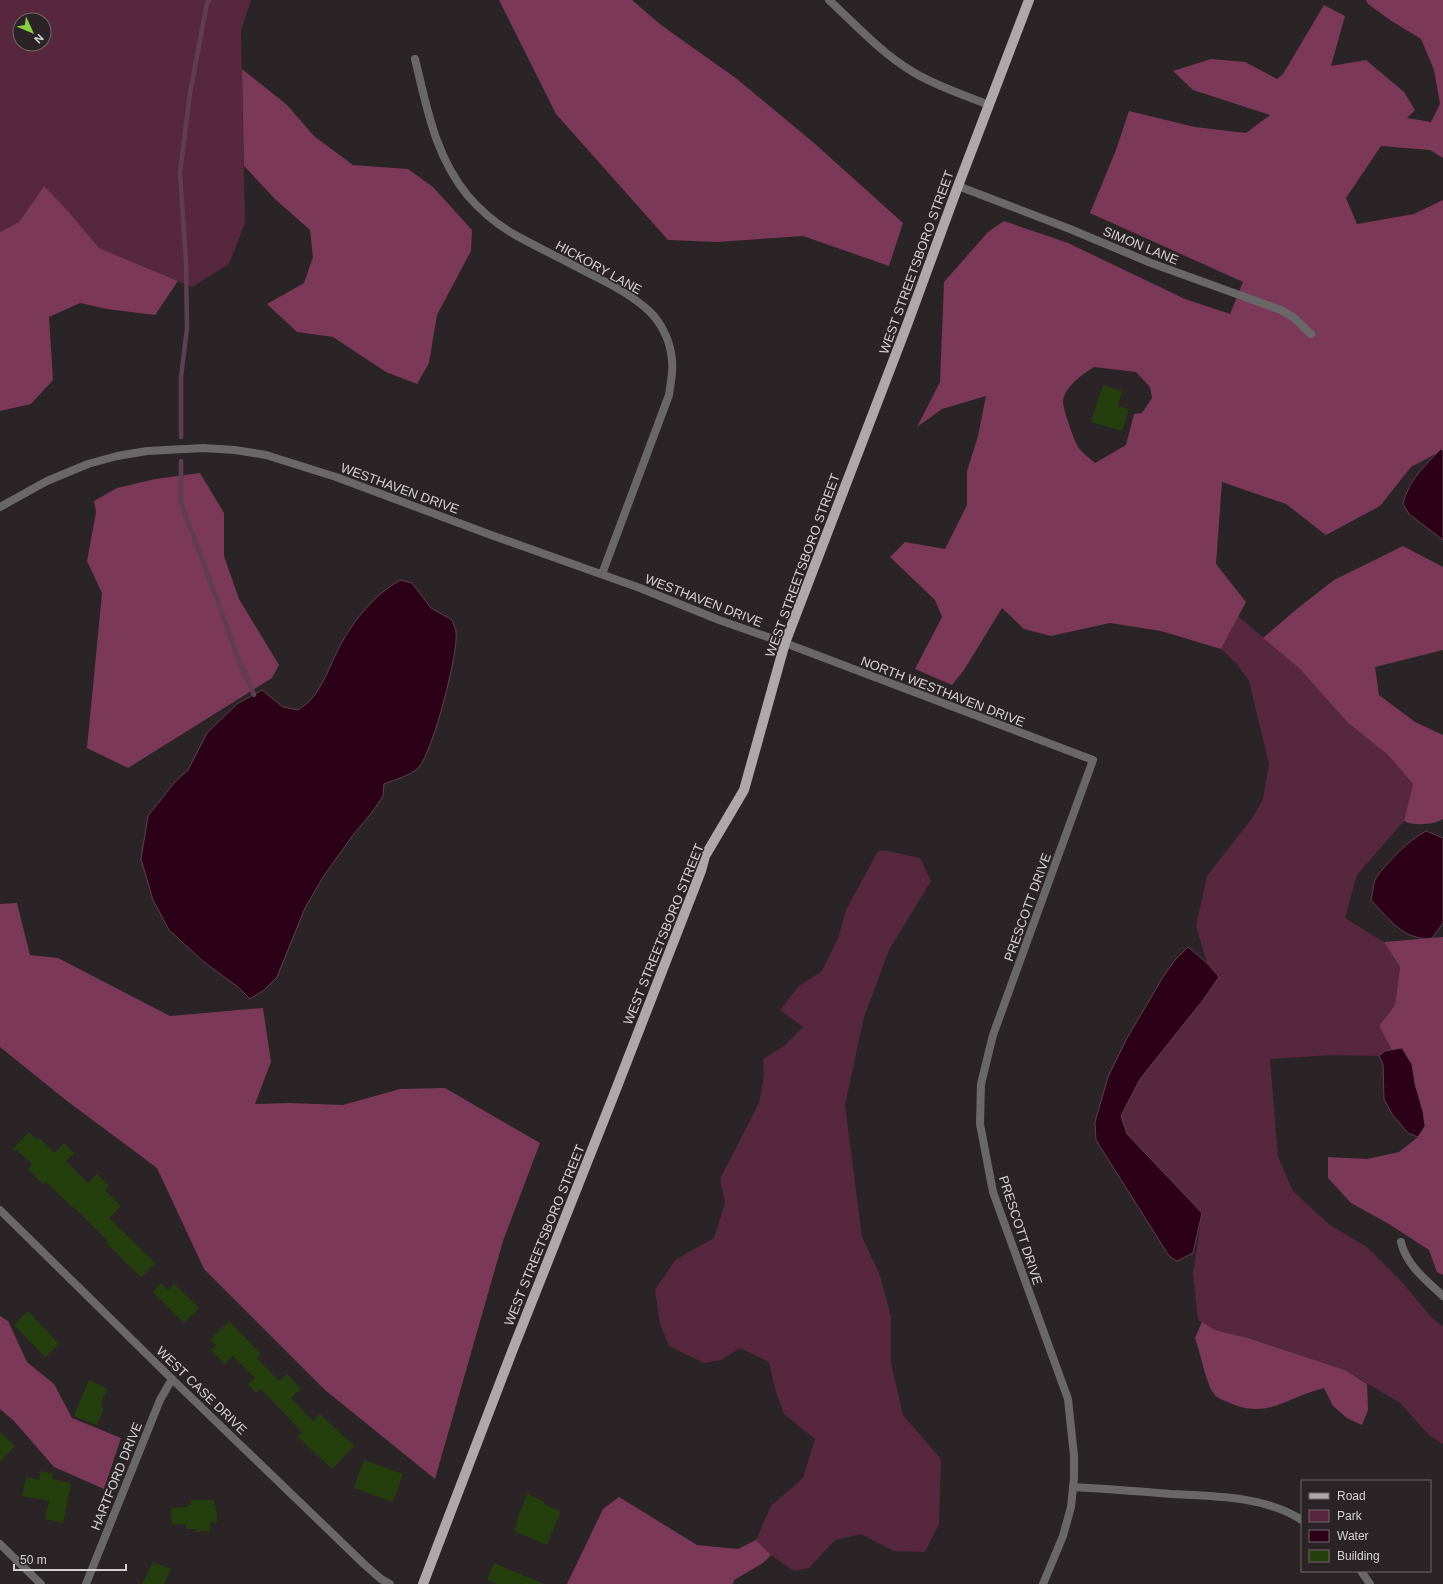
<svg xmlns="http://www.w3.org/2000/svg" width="1443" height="1584" font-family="Arial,sans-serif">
<rect width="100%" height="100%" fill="#2a2426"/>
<g fill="#57273d" fill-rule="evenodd">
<path d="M 0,0 L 251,0 L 241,31 L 245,223 L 229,264 L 192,287 L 99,248 L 68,211 L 44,186 L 19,222 L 0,232 ZM 20,20 L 44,20 L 44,44 L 20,44 Z"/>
<path d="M 1238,616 L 1300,669 L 1347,722 L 1388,755 L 1413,784 L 1404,821 L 1357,875 L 1345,918 L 1384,942 L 1400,967 L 1395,1005 L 1379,1026 L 1392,1050 L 1385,1051 L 1379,1056 L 1331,1055 L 1270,1059 L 1278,1157 L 1293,1191 L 1330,1225 L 1367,1247 L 1401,1281 L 1432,1318 L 1443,1326 L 1443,1444 L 1429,1435 L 1400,1403 L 1345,1370 L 1248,1338 L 1215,1330 L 1198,1320 L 1193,1274 L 1202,1213 L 1126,1134 L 1121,1116 L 1140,1079 L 1203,1000 L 1218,977 L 1207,963 L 1196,926 L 1207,876 L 1253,817 L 1263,799 L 1269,764 L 1249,681 L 1237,664 L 1221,649 Z"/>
<path d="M 878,851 L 888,851 L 920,858 L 931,881 L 889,950 L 864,1017 L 845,1105 L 862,1237 L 879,1273 L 891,1316 L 891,1363 L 903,1415 L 941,1459 L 939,1524 L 925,1552 L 894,1551 L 861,1534 L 835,1540 L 809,1568 L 794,1571 L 771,1555 L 756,1540 L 771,1506 L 803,1478 L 815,1439 L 784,1414 L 775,1389 L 769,1362 L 740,1348 L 721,1360 L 704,1363 L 669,1346 L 660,1324 L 655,1290 L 675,1260 L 714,1238 L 725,1203 L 720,1179 L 759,1103 L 764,1076 L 763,1059 L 784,1046 L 803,1027 L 780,1010 L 799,986 L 822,971 L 838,938 L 846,910 Z"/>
</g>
<g fill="#7b3957" fill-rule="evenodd">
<path d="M 499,0 L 632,0 L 661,25 L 737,79 L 814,143 L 903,223 L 889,266 L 803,236 L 717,242 L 668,240 L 556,114 Z"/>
<path d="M 1366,0 L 1443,0 L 1443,158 L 1430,150 L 1381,146 L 1346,198 L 1357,224 L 1414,214 L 1443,200 L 1443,450 L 1411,467 L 1380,506 L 1326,535 L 1286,504 L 1222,482 L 1216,564 L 1246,602 L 1221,649 L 1161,631 L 1110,623 L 1051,636 L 1024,629 L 1002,608 L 964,670 L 952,685 L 915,669 L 942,617 L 935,600 L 890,557 L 905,542 L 945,549 L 967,505 L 967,471 L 978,436 L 986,396 L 942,409 L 917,427 L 940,382 L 944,282 L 988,232 L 1004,221 L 1068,243 L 1185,299 L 1230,314 L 1243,282 L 1090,213 L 1116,150 L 1129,111 L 1195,127 L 1246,133 L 1270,115 L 1193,90 L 1173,71 L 1211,59 L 1245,62 L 1277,79 L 1283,74 L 1324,5 L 1345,16 L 1331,66 L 1366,60 L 1404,92 L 1415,110 L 1407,118 L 1431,122 L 1440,104 L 1434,70 L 1421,39 L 1390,20 L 1368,4 ZM 1094,367 L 1136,372 L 1150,387 L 1152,398 L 1142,413 L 1134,414 L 1126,445 L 1095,463 C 1090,458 1083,454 1079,448 C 1075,444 1062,406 1063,401 C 1065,386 1083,374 1094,367 Z"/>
<path d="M 242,69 L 287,105 L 314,136 L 353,165 L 408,169 L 433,187 L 472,230 L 471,251 L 437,315 L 429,363 L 417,384 L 386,372 L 333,337 L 297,332 L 267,304 L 304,283 L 313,257 L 310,230 L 276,200 L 244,166 Z"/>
<path d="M 44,186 L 68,211 L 99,248 L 178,281 L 155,315 L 107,309 L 80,303 L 49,317 L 53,380 L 31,404 L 0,411 L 0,232 L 19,222 Z"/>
<path d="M 200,473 L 224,513 L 224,556 L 239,599 L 279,665 L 272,678 L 128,768 L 87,748 L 102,593 L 87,561 L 96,512 L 94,501 L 117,488 L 155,479 Z"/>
<path d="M 1403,546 L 1443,567 L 1443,650 L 1375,667 L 1379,695 L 1415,722 L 1443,735 L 1443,819 C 1433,825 1414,826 1404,821 L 1413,784 L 1388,755 L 1347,722 L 1300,669 L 1263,638 L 1298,608 L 1334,580 Z"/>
<path d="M 17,903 L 30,955 L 58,958 L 170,1016 L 263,1008 L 271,1062 L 255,1104 L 289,1103 L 343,1105 L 400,1089 L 445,1088 L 540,1143 L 503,1241 L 435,1479 L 325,1390 L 204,1269 L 157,1168 L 67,1101 L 0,1047 L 0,904 Z"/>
<path d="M 1443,937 L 1443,1275 L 1437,1272 L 1429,1250 L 1389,1224 L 1351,1203 L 1328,1178 L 1328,1157 L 1367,1159 L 1399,1152 L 1418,1137 L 1425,1126 L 1423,1112 L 1415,1084 L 1412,1064 L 1402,1048 L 1392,1050 L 1379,1026 L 1395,1005 L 1400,967 L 1384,942 Z"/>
<path d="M 0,1316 L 8,1321 L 27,1362 L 54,1384 L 72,1418 L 121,1438 L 104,1489 L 54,1467 L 14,1421 L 0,1409 Z"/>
<path d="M 1202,1322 L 1215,1330 L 1248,1338 L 1345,1370 L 1367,1384 L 1368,1410 L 1362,1425 L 1347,1418 L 1333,1406 L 1324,1388 C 1290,1396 1267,1420 1230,1403 C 1226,1401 1219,1399 1216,1396 C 1207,1389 1200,1351 1195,1338 Z"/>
<path d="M 619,1497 L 697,1545 L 738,1549 L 756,1540 L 771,1555 L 763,1563 L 734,1580 L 733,1584 L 567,1584 L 603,1509 Z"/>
</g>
<g fill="#2c0017" stroke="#5f3f4f">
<path d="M 1441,449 L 1443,451 L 1443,540 L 1409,514 L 1403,504 C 1409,479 1424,467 1441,449 Z"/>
<path d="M 400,580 L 412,583 L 431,608 L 452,620 C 453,623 455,628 456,631 C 459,652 433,751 419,767 C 412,775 394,780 384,784 L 383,796 L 373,811 L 353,835 L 323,877 L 305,908 L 277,977 L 264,990 L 250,999 L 238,987 L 204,962 L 169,930 L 153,900 L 141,859 L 148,816 L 174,783 L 188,770 L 207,733 L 237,704 L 262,690 L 283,707 L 298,710 C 303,706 310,702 314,696 C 326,680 332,660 342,642 C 356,617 376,594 400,580 Z"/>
<path d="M 1426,831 L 1443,838 L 1443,923 L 1432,938 C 1405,942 1388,918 1371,900 C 1373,893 1373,883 1376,878 C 1387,862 1409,840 1426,831 Z"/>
<path d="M 1188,947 L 1207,963 L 1219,977 L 1203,1000 L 1140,1079 L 1121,1116 L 1127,1134 L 1202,1213 L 1193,1253 L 1177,1261 L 1169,1256 L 1096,1140 L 1095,1122 L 1108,1077 L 1126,1040 L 1163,977 L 1175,960 Z"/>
<path d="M 1402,1048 L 1412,1065 L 1415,1084 L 1423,1112 L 1425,1126 L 1418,1137 L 1408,1133 L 1392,1114 L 1384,1099 L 1383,1064 L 1379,1056 L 1385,1051 Z"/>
</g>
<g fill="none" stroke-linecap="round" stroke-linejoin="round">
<g stroke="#5f3f4f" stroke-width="4.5">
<path d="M 181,437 L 181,377 L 187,328 L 186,262 L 180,173 L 190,93 L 207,3 L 209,0"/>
<path d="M 181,461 L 181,503 L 214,591 L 236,653 L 254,695"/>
</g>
</g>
<g fill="#253e0e">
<path d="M 1103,385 L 1122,391 L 1118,406 L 1129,409 L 1122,431 L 1091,422 Z"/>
<path d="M 29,1132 L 37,1140 L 39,1138 L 55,1153 L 64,1143 L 74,1153 L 66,1161 L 88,1183 L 97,1174 L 109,1186 L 105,1190 L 121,1206 L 109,1218 L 155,1263 L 141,1277 L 106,1243 L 108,1241 L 74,1207 L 73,1208 L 46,1182 L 43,1184 L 28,1169 L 32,1164 L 17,1150 L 12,1150 Z"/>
<path d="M 161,1283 L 168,1290 L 174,1284 L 199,1308 L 184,1323 L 153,1292 Z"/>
<path d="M 28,1311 L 59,1344 L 45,1357 L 14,1325 Z"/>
<path d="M 229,1321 L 261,1354 L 257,1358 L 279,1381 L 287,1374 L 301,1389 L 291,1398 L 313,1421 L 320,1414 L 354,1446 L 332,1469 L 298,1437 L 302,1432 L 261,1389 L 256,1393 L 248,1384 L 255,1378 L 233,1356 L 225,1364 L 211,1350 L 216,1345 L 210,1340 Z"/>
<path d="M 89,1380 L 107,1388 L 100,1406 L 104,1408 L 97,1425 L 74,1416 Z"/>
<path d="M 0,1432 L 15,1446 L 0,1462 Z"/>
<path d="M 364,1460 L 403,1474 L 393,1502 L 354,1488 Z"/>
<path d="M 41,1471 L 53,1474 L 52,1479 L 71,1483 L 63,1523 L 45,1519 L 49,1501 L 22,1496 L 26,1477 L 39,1480 Z"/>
<path d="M 527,1494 L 545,1502 L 544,1504 L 561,1511 L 547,1545 L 514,1531 L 517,1522 L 516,1522 Z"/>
<path d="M 191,1500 L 214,1500 L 214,1505 L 216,1505 L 217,1522 L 210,1522 L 210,1531 L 196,1532 L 196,1529 L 186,1529 L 186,1524 L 172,1525 L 171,1508 L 188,1507 L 188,1505 L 191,1505 Z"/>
<path d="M 153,1562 L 171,1569 L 164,1584 L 142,1584 Z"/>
<path d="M 494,1563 L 544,1584 L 496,1584 L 487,1580 Z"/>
</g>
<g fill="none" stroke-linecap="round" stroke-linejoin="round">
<g stroke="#6a6768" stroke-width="8">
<path d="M 829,0 C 856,25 881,53 913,72 C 936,86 964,95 989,105"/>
<path d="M 415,59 C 427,108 435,156 468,196 C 481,211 499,226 517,236 C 541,249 566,261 590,274 C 611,284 632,295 649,311 C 660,321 669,339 671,353 C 674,367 671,381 669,395 L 602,574"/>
<path d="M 958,186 L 1070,229 L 1151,263 L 1281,310 L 1293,317 L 1311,334"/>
<path d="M 0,507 L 47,481 L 88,464 L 117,456 L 147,451 L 203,448 L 235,450 L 266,455 L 336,477 L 491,535 L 640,588 L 719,620 L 785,643 L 1093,760 L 993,1035 L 981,1084 L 980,1124 L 993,1192 L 1068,1399 L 1074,1456 L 1074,1478 L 1071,1507 L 1063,1536 L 1043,1584"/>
<path d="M 0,1210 L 172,1379 L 365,1565 L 381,1579 L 390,1584"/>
<path d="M 1401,1242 C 1406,1265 1427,1281 1443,1296"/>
<path d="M 1073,1487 C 1106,1489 1138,1491 1171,1494 C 1214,1496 1264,1496 1302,1520"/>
<path d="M 0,1544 L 41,1584"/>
<path d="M 1361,1571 L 1370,1584"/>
<path d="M 86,1584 L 160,1400 L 172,1379"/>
</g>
<path stroke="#afa8aa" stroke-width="10" d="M 423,1584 L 513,1349 L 613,1097 L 701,871 L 705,856 L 744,790 L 785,643 L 907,325 L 958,186 L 1029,0"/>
</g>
<g text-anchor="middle" stroke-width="3.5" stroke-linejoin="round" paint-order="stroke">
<g font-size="13" fill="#d5d1d2" stroke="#2a2426">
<text transform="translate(1141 245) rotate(22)" y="5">SIMON LANE</text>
<text transform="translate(916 262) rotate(-70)" y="5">WEST STREETSBORO STREET</text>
<text transform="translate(599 267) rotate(29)" y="5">HICKORY LANE</text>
<text transform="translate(400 488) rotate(20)" y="5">WESTHAVEN DRIVE</text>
<text transform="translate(802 565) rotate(-70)" y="5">WEST STREETSBORO STREET</text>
<text transform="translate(704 600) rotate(21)" y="5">WESTHAVEN DRIVE</text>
<text transform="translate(943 691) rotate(21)" y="5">NORTH WESTHAVEN DRIVE</text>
<text transform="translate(1027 907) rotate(-70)" y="5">PRESCOTT DRIVE</text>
<text transform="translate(663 934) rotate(-68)" y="5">WEST STREETSBORO STREET</text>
<text transform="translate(1021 1230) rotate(72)" y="5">PRESCOTT DRIVE</text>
<text transform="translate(544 1235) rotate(-68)" y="5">WEST STREETSBORO STREET</text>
<text transform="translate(202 1390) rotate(44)" y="5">WEST CASE DRIVE</text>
<text transform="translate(116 1476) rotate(-68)" y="5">HARTFORD DRIVE</text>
</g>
</g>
<rect x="1301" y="1480" width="130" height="92" fill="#2a2426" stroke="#6e696b"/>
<rect x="1309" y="1493" width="20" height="6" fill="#afa8aa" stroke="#6e696b"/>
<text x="1337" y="1500" font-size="12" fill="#d5d1d2">Road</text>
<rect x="1309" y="1510" width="20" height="12" fill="#57273d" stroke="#6e696b"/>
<text x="1337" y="1520" font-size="12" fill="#d5d1d2">Park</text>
<rect x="1309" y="1530" width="20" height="12" fill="#2c0017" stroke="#6e696b"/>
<text x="1337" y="1540" font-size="12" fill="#d5d1d2">Water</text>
<rect x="1309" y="1550" width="20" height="12" fill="#253e0e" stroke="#6e696b"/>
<text x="1337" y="1560" font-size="12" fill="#d5d1d2">Building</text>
<g transform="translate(32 32) rotate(134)"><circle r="19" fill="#2a2426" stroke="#6e696b"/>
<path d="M0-3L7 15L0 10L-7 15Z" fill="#89cf48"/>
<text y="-6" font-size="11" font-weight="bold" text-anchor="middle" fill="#d5d1d2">N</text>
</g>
<path d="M14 1564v6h112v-6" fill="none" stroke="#d5d1d2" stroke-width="2"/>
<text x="20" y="1564" font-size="12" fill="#d5d1d2" stroke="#2a2426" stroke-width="3" paint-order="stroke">50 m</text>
</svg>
